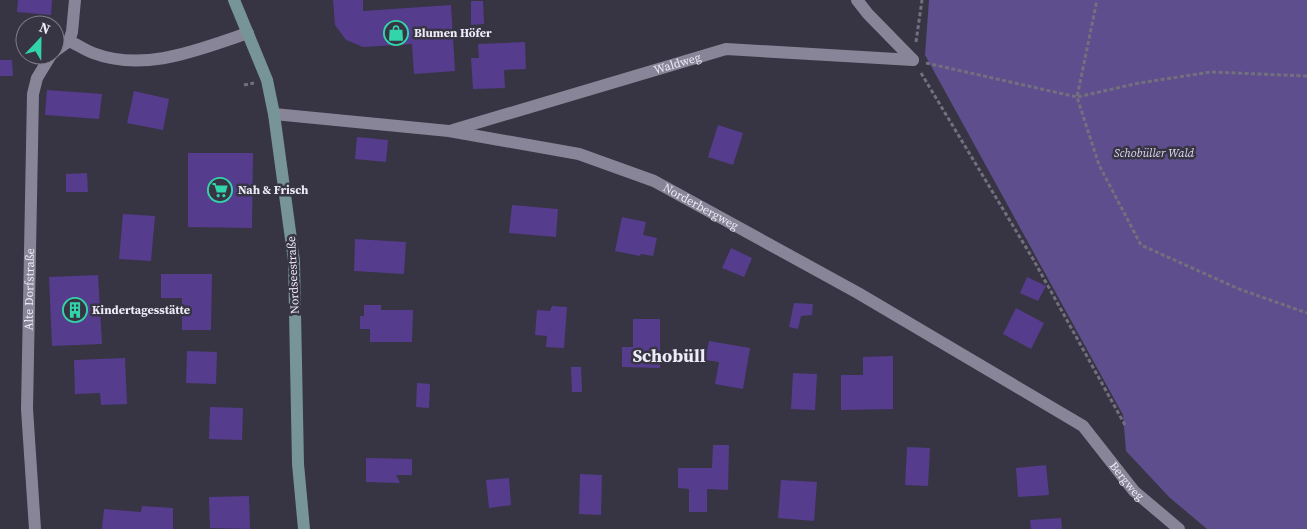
<svg xmlns="http://www.w3.org/2000/svg" width="1307" height="529" font-family="'Source Serif 4',serif">
<rect width="100%" height="100%" fill="#373443"/>
<path fill="#5f4e8d" d="M 929,0 L 1307,0 L 1307,529 L 1207,529 L 1169,497 L 1126,451 L 1123,415 L 925,55 Z"/>
<g fill="#563c8d">
<path d="M 18,0 L 52,0 L 51,15 L 17,12 Z"/>
<path d="M 333,0 L 363,0 L 363,11 L 451,5 L 455,71 L 414,74 L 412,44 L 363,47 L 346,40 L 335,25 Z"/>
<path d="M 471,1 L 483,1 L 484,24 L 471,25 Z"/>
<path d="M 525,42 L 526,69 L 504,70 L 505,88 L 473,89 L 471,58 L 479,58 L 478,44 Z"/>
<path d="M 0,60 L 12,60 L 13,76 L 0,76 Z"/>
<path d="M 47,90 L 102,94 L 99,119 L 45,115 Z"/>
<path d="M 134,91 L 169,99 L 163,130 L 127,123 Z"/>
<path d="M 718,125 L 743,133 L 733,165 L 708,157 Z"/>
<path d="M 357,137 L 388,140 L 386,162 L 355,159 Z"/>
<path d="M 188,153 L 253,153 L 252,228 L 188,227 Z"/>
<path d="M 87,173 L 88,192 L 66,192 L 66,174 Z"/>
<path d="M 512,205 L 558,209 L 556,237 L 509,233 Z"/>
<path d="M 123,214 L 155,216 L 151,261 L 119,259 Z"/>
<path d="M 622,217 L 646,222 L 643,235 L 657,238 L 653,256 L 641,254 L 640,256 L 615,251 Z"/>
<path d="M 355,239 L 406,242 L 404,274 L 354,271 Z"/>
<path d="M 731,248 L 752,258 L 744,277 L 722,268 Z"/>
<path d="M 161,274 L 212,274 L 211,330 L 182,330 L 182,298 L 161,298 Z"/>
<path d="M 98,275 L 102,344 L 52,346 L 49,277 Z"/>
<path d="M 1027,277 L 1046,286 L 1038,301 L 1020,293 Z"/>
<path d="M 794,303 L 813,304 L 812,315 L 801,316 L 798,329 L 789,327 Z"/>
<path d="M 364,305 L 381,305 L 381,310 L 413,310 L 412,342 L 370,342 L 370,329 L 360,329 L 360,316 L 364,316 Z"/>
<path d="M 552,306 L 567,307 L 564,348 L 546,347 L 547,336 L 535,335 L 537,310 L 550,311 Z"/>
<path d="M 1016,308 L 1044,323 L 1031,349 L 1003,334 Z"/>
<path d="M 633,319 L 660,319 L 660,368 L 622,367 L 622,347 L 633,347 Z"/>
<path d="M 709,341 L 750,348 L 743,389 L 715,384 L 719,362 L 705,360 Z"/>
<path d="M 187,351 L 217,352 L 216,384 L 186,383 Z"/>
<path d="M 893,356 L 893,409 L 841,410 L 841,375 L 863,375 L 863,357 Z"/>
<path d="M 125,358 L 127,404 L 101,405 L 100,393 L 75,394 L 74,360 Z"/>
<path d="M 571,367 L 581,367 L 582,392 L 572,392 Z"/>
<path d="M 793,373 L 817,374 L 815,410 L 791,409 Z"/>
<path d="M 417,383 L 430,384 L 429,408 L 416,407 Z"/>
<path d="M 210,407 L 243,408 L 242,440 L 209,439 Z"/>
<path d="M 713,445 L 729,445 L 728,490 L 707,489 L 707,512 L 689,512 L 689,489 L 678,488 L 678,468 L 712,468 Z"/>
<path d="M 907,447 L 930,448 L 928,486 L 905,485 Z"/>
<path d="M 366,458 L 412,459 L 412,475 L 396,475 L 400,483 L 366,482 Z"/>
<path d="M 1046,465 L 1049,495 L 1018,497 L 1016,468 Z"/>
<path d="M 580,474 L 602,475 L 601,515 L 579,514 Z"/>
<path d="M 509,478 L 511,505 L 489,508 L 486,480 Z"/>
<path d="M 781,480 L 817,482 L 814,521 L 778,518 Z"/>
<path d="M 249,496 L 250,529 L 210,528 L 209,497 Z"/>
<path d="M 142,506 L 173,508 L 173,529 L 102,529 L 104,509 L 141,512 Z"/>
<path d="M 1061,518 L 1062,529 L 1031,529 L 1030,520 Z"/>
</g>
<g fill="none" stroke-linecap="round" stroke-linejoin="round">
<g stroke="#73707e" stroke-width="3" stroke-dasharray="4 2.5" stroke-linecap="butt">
<path d="M 916,42 L 922,0"/>
<path d="M 926,63 L 1077,97 L 1097,0"/>
<path d="M 921,73 L 1033,259 L 1125,425"/>
<path d="M 1307,76 L 1211,72 L 1139,83 L 1077,97 L 1099,165 L 1141,245 L 1239,289 L 1307,313"/>
<path d="M 244,85 L 254,83"/>
</g>
<g stroke="#898598" stroke-width="12">
<path d="M 857,0 L 868,14 L 913,60"/>
<path d="M 69,41 C 78,45 85,50 93,53 C 145,73 200,49 248,33"/>
<path d="M 55,51 L 69,41 L 72,32 L 75,0"/>
<path id="s1" d="M 274,114 L 449,131 L 579,154 L 654,181 L 858,293 L 1083,426 L 1134,491 L 1179,529"/>
<path id="s2" d="M 453,130 L 726,49 L 913,60"/>
<path id="s3" d="M 35,529 L 27,409 L 33,94 L 37,78 L 51,55"/>
</g>
<path stroke="#779598" stroke-width="12" d="M 234,0 L 267,80 L 274,114 L 294,261 L 298,464 L 304,529"/>
</g>
<defs>
<symbol id="shop-ring" viewBox="-11 -11 22 22"><circle r="9.5" fill="#373443" stroke="#32d4a9" stroke-width="1.5"/><path d="M-5-2.5h2.3a2.7 3.5 0 0 1 5.4 0H5L5.5 6h-11ZM-1.5-2.5h3a1.5 2.3 0 0 0-3 0Z" fill="#32d4a9"/></symbol>
<symbol id="supermarket-ring" viewBox="-11 -11 22 22"><circle r="9.5" fill="#373443" stroke="#32d4a9" stroke-width="1.5"/><path d="M-6-5.5h2.5l.6 2H6L4.5 2H-2.5L-4.4-4H-6ZM-1.5 3.2a1.3 1.3 0 1 0 .1 0ZM3 3.2a1.3 1.3 0 1 0 .1 0Z" fill="#32d4a9"/></symbol>
<symbol id="building-ring" viewBox="-11 -11 22 22"><circle r="9.5" fill="#373443" stroke="#32d4a9" stroke-width="1.5"/><path d="M-4-6H4V6H1V3H-1V6H-4ZM-2.5-4.3h1.7v1.8h-1.7ZM.8-4.3h1.7v1.8H.8ZM-2.5-1h1.7V.8h-1.7ZM.8-1h1.7V.8H.8Z" fill="#32d4a9"/></symbol>
</defs>
<g fill-rule="evenodd">
<use href="#shop-ring" x="382" y="19" width="28" height="28"/>
<use href="#supermarket-ring" x="206" y="176" width="28" height="28"/>
<use href="#building-ring" x="61" y="296" width="28" height="28"/>
</g>
<g text-anchor="middle" stroke-width="5" stroke-linejoin="round" paint-order="stroke">
<g font-size="12" font-weight="bold" fill="#edebf6" stroke="#373443" text-anchor="start">
<text x="414" y="37">Blumen Höfer</text>
<text x="238" y="194">Nah &amp; Frisch</text>
<text x="92" y="314">Kindertagesstätte</text>
</g>
<g font-size="12" fill="#edebf6" stroke="#373443">
<text dy="4" stroke="none"><textPath href="#s2" startOffset="234">Waldweg</textPath></text>
<text dy="4" stroke="none"><textPath href="#s1" startOffset="441">Norderbergweg</textPath></text>
<text transform="translate(293 275) rotate(-93)" y="4">Nordseestraße</text>
<text dy="4" stroke="none"><textPath href="#s3" startOffset="240">Alte Dorfstraße</textPath></text>
<text dy="4" stroke="none"><textPath href="#s1" startOffset="952">Bergweg</textPath></text>
</g>
<g font-size="12" font-style="italic" fill="#ddd9f0" stroke="#373443">
<text x="1154" y="157">Schobüller Wald</text>
</g>
<g font-size="18" font-weight="bold" fill="#edebf6" stroke="#373443">
<text x="669" y="362">Schobüll</text>
</g>
</g>
<g transform="translate(40 40) rotate(22)"><circle r="24" fill="#373443" stroke="#807d8b"/>
<path d="M0-4L9 19L0 12L-9 19Z" fill="#32d4a9"/>
<text y="-8" font-size="14" font-weight="bold" text-anchor="middle" fill="#edebf6">N</text>
</g>
</svg>
